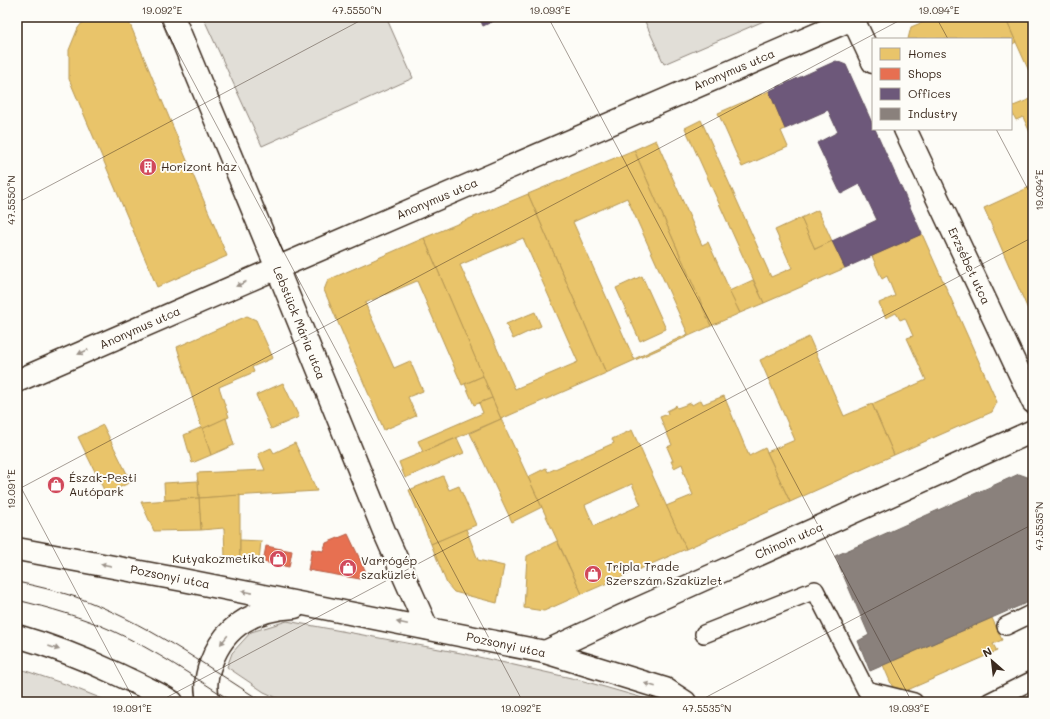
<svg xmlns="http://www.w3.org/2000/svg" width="1050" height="719" font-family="Mali,sans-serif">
<rect width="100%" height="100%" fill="#fdfcf7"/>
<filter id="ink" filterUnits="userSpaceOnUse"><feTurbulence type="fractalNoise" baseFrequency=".025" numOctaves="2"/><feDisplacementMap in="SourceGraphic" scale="8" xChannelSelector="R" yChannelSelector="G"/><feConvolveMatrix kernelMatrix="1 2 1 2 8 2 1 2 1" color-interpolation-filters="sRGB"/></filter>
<g filter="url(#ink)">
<g fill="#e1ded7" stroke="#8e847a">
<path d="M 203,17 L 386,17 L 413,78 L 262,146 Z"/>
<path d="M 643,17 L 773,17 L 664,64 Z"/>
<path d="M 287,621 L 461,653 L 580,680 L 650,700 L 652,702 L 286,702 L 264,692 L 227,667 L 232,653 L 251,632 Z"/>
<path d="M 17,668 L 65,684 L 110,702 L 17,702 Z"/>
</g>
<g fill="#e9c46a" stroke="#b59653" fill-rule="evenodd">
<path d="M 87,17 L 127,17 L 227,256 L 157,287 L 69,79 L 69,50 L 78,28 Z"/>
<path d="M 935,17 L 1005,17 L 1016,42 L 1011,45 L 1011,39 L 908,39 L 911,27 Z"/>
<path d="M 1005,17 L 1033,17 L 1033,80 L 1016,42 Z"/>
<path d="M 769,91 L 785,129 L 781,131 L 788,147 L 742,167 L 718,113 Z"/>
<path d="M 1033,98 L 1033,139 L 1023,117 L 1016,120 L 1011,110 L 1011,107 Z"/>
<path d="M 701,120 L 771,277 L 792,268 L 775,230 L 801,218 L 815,249 L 832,241 L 845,268 L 764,303 L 685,128 Z"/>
<path d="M 656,140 L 702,245 L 708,242 L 740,313 L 711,326 L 634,150 Z"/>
<path d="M 634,150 L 711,326 L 606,373 L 528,194 ZM 627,198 L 688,334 L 634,359 L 573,222 Z"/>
<path d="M 1032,186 L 1033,188 L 1033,321 L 984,208 Z"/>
<path d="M 528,194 L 606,373 L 501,419 L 424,238 ZM 523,238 L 578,362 L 515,389 L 460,265 Z"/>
<path d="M 818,210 L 832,241 L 815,249 L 801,218 Z"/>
<path d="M 922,234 L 997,402 L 992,412 L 894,455 L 872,404 L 926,380 L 907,338 L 913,336 L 905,318 L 900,320 L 896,313 L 886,318 L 879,303 L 895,296 L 887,276 L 882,279 L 872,256 Z"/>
<path d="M 424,238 L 483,376 L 462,385 L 417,281 L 365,303 L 394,368 L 410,361 L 423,391 L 408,397 L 416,416 L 384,430 L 324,290 L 328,280 Z"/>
<path d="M 642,276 L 666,329 L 640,341 L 616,288 Z"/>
<path d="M 753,280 L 764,303 L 740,313 L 729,291 Z"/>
<path d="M 535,312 L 541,326 L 513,339 L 506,324 Z"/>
<path d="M 247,316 L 256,320 L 273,358 L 252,367 L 254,372 L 219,387 L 229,417 L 202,429 L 177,347 Z"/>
<path d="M 809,337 L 844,416 L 872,404 L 894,455 L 790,502 L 767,452 L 795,440 L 760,360 Z"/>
<path d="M 483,376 L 492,398 L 474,405 L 465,384 Z"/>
<path d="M 283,383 L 299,417 L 271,429 L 256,395 Z"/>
<path d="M 724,396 L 749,456 L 765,448 L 790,502 L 686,549 L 666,506 L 693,495 L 683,471 L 684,470 L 682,464 L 674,468 L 671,461 L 673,461 L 667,447 L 672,445 L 660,417 L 668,414 L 667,411 L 675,407 L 675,406 L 676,405 L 677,408 L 691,403 L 692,405 L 701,400 L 703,404 Z"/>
<path d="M 492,398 L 501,419 L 423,452 L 418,441 L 483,413 L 479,403 Z"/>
<path d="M 226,418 L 234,445 L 211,455 L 202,429 Z"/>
<path d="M 501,419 L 542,507 L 512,522 L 470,433 Z"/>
<path d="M 103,425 L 131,482 L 106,494 L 78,437 Z"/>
<path d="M 202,427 L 211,455 L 192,463 L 184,435 Z"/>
<path d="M 632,430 L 686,549 L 582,594 L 528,477 L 546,468 L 548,472 L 614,443 L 612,439 ZM 632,484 L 641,505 L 594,526 L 585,505 Z"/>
<path d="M 457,438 L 464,453 L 405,478 L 399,462 Z"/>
<path d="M 295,443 L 317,491 L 199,498 L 197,473 L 265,470 L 258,454 L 271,448 L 274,453 Z"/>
<path d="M 443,476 L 449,490 L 459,486 L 476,525 L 431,544 L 409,490 Z"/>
<path d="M 198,481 L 199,498 L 165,500 L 164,483 Z"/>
<path d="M 240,495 L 240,559 L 225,557 L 224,528 L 201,530 L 199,498 Z"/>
<path d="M 199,498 L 201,530 L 154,531 L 141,502 Z"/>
<path d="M 466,529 L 478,560 L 504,566 L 497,603 L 454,592 L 447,584 L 431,544 Z"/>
<path d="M 240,540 L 261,541 L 259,561 L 240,559 Z"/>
<path d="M 557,541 L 582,594 L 544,611 L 524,608 L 527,556 Z"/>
<path d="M 992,618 L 1002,640 L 993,644 L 997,651 L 896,695 L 883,665 Z"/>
</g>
<g fill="#e76f51" stroke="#b35a42">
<path d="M 348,534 L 366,572 L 360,579 L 308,570 L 312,549 L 323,551 L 326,543 Z"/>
<path d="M 266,546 L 292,551 L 289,567 L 263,562 Z"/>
</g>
<g fill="#6d597a" stroke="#5e4b5e">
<path d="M 479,17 L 502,17 L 483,26 Z"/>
<path d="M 836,61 L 846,65 L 873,125 L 873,129 L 875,129 L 922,234 L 845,268 L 832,241 L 877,220 L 860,184 L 841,194 L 817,143 L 838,132 L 828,110 L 785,129 L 769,91 Z"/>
</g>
<path fill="#8a817c" stroke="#726760" d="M 1019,474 L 1033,479 L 1033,600 L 870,671 L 858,641 L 869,635 L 835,556 Z"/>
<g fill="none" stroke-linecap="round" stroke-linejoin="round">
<defs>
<g id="service">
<path d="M 1006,626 L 1033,613"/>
<path d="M 704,634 L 815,590 L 866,690 L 914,702"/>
<path d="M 989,702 L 1033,680"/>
</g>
<g id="minor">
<path d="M 173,17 L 277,268 L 384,531 L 427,628"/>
<path d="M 852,17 L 873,62"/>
<path d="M 905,129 L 1033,402"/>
<path d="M 17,381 L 277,268 L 857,17"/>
<path d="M 545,652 L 622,616 L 1033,431"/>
</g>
<g id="secondary">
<path d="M 17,549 L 183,580 L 545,652 L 665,689 L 685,702"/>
<path d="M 17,636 C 52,646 85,659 117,674 C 136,683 155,691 172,702"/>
<path d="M 209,702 C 204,688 206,676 211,663 C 225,624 256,609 295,607"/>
</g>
</defs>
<use href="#service" stroke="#3b2a1e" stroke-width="20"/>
<use href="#minor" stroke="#3b2a1e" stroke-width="25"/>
<use href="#secondary" stroke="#3b2a1e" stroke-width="25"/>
<use href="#service" stroke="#fdfcf7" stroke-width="17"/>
<use href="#minor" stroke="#fdfcf7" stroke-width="22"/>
<use href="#secondary" stroke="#fdfcf7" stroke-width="22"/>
<g stroke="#3b2a1e" stroke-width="1">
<path d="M 17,582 C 37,586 57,591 76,597 C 144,621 203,664 263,702"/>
<path d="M 17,600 C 50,608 82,617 113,631 C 155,650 194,677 233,702"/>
</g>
</g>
<defs><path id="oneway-solid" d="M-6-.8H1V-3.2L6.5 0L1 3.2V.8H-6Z"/></defs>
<g fill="#9c938a">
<use href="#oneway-solid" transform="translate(241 284) rotate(156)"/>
<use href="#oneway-solid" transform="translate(83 352) rotate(156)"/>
<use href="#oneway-solid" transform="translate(106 565) rotate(-169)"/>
<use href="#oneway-solid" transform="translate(247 592) rotate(-169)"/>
<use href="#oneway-solid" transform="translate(402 623) rotate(-168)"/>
<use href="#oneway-solid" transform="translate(224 640) rotate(129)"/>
<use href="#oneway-solid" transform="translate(54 648) rotate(19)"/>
<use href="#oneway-solid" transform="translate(650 685) rotate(-163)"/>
</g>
</g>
<path fill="none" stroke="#3b2a1e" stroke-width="1" stroke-opacity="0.45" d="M 159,17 L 523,702M 548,17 L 912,702M 936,17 L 948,39M 996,129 L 1033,199M 17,203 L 367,17M 17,480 L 135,702M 17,490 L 906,17M 158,702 L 1033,237M 697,702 L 1033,524"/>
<defs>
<symbol id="building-disc" viewBox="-11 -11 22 22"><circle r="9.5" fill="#d1495b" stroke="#fdfcf7"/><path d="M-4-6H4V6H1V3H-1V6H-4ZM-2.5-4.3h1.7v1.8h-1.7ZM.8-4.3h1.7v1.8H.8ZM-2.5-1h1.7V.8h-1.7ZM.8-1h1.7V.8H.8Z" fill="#fff"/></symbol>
<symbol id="shop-disc" viewBox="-11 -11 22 22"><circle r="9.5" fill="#d1495b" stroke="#fdfcf7"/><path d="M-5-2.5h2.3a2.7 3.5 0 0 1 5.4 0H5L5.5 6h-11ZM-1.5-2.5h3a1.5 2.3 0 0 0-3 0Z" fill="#fff"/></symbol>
</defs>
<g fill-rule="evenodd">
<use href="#building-disc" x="138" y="157" width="20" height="20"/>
<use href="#shop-disc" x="46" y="475" width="20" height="20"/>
<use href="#shop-disc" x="268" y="549" width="20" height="20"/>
<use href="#shop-disc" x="338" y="558" width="20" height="20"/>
<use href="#shop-disc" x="583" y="564" width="20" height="20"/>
</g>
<g text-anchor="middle" stroke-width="4" stroke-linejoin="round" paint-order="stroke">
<g font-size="12" fill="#3b2a1e" stroke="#fdfcf7">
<text transform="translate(734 70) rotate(-23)" y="4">Anonymus utca</text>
<text transform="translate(437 199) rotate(-23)" y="4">Anonymus utca</text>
<text transform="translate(969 266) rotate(65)" y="4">Erzsébet utca</text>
<text transform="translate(299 323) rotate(68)" y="4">Lebstück Mária utca</text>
<text transform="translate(140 328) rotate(-24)" y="4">Anonymus utca</text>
<text transform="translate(789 541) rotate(-24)" y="4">Chinoin utca</text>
<text transform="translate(170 577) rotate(11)" y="4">Pozsonyi utca</text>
<text transform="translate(506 645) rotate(12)" y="4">Pozsonyi utca</text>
</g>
<g font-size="12" fill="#3b2a1e" stroke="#fdfcf7" text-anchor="start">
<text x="161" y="171">Horizont ház</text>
<text x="69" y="482">Észak-Pesti<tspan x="69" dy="14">Autópark</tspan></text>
<text x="265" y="563" text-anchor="end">Kutyakozmetika</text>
<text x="361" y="565">Varrógép<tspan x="361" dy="14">szaküzlet</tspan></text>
<text x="606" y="571">Tripla Trade<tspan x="606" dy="14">Szerszám Szaküzlet</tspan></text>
</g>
</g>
<rect width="1050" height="719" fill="none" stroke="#fdfcf7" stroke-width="44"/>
<rect x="872" y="38" width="140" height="92" fill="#fdfcf7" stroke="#afa8a0"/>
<rect x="880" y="48" width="20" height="12" fill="#e9c46a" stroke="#afa8a0"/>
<text x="908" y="58" font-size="12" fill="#3b2a1e">Homes</text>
<rect x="880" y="68" width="20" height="12" fill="#e76f51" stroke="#afa8a0"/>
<text x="908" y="78" font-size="12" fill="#3b2a1e">Shops</text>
<rect x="880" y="88" width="20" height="12" fill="#6d597a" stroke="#afa8a0"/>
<text x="908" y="98" font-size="12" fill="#3b2a1e">Offices</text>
<rect x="880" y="108" width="20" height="12" fill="#8a817c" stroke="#afa8a0"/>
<text x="908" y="118" font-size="12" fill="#3b2a1e">Industry</text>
<g transform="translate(992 661) rotate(332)" stroke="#fdfcf7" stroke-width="3" paint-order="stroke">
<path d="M0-3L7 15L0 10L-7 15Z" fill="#3b2a1e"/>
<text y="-6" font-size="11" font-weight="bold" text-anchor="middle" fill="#3b2a1e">N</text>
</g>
<rect x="22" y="22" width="1006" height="675" fill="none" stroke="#3b2a1e" stroke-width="1.5"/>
<g font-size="10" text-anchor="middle" fill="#3b2a1e">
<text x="162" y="14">19.092°E</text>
<text x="357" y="14">47.5550°N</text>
<text x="550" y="14">19.093°E</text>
<text x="939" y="14">19.094°E</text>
<text transform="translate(1039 190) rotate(-90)" y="4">19.094°E</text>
<text transform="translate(11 200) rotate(-90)" y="4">47.5550°N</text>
<text transform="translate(11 489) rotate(-90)" y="4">19.091°E</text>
<text transform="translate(1039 526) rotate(-90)" y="4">47.5535°N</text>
<text x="132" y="712">19.091°E</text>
<text x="521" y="712">19.092°E</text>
<text x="707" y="712">47.5535°N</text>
<text x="909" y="712">19.093°E</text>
</g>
</svg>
